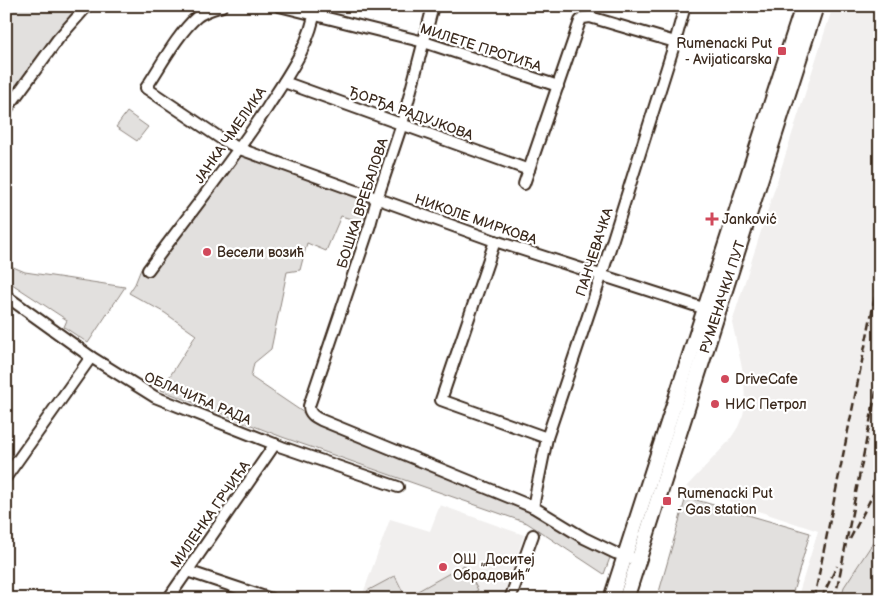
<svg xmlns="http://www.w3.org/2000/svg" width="886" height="605" font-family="'Balsamiq Sans',sans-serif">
<rect width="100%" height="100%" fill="#fff"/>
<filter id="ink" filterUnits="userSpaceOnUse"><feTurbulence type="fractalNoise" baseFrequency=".02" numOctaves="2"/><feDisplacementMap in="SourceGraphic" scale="10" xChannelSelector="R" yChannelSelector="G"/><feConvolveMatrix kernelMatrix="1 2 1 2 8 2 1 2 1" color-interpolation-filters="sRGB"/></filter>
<g filter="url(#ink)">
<g fill="#f1efee">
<path d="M 833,6 L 880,6 L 880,599 L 797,599 L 818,531 L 686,487 L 729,441 L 738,427 L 743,415 L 745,405 L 744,377 L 732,322 Z"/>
<path d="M 440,505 L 524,535 L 502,599 L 361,599 L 390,519 L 430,531 Z"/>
</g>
<g fill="#e2e0de" stroke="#8e857e">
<path d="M 6,6 L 79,6 L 6,102 Z"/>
<path d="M 127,112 L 148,127 L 137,141 L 116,127 Z"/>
<path d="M 240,149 L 369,197 L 365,223 L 341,216 L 326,251 L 307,243 L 300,270 L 287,272 L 271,349 L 254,363 L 251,377 L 310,417 L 533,507 L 611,555 L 604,574 L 527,523 L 282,437 L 161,390 L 196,335 L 165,313 L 129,293 L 135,284 L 141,269 L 209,189 Z"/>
<path d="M 6,264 L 25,272 L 125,287 L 88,343 L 64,327 L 67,320 L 6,280 Z"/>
<path d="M 686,497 L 810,533 L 791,599 L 657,599 Z"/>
<path d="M 880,532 L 880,599 L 841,599 L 844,587 Z"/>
<path d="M 464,565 L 478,590 L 463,599 L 410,599 L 409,596 Z"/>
<path d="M 395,576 L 404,594 L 395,599 L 371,599 L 367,591 Z"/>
</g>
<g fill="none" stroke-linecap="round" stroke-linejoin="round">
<defs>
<g id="minor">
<path d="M 222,6 C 213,9 204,11 197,17 C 178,33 160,67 146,88 L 223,140 L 240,149 L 495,241 L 706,309"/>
<path d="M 279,6 L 424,42 L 558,86"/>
<path d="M 433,6 L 402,124 L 377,199 L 370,225 L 309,406 C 309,414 315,417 321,420 L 533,507 L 584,538 L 615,553 L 639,560"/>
<path d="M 284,82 L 529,170"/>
<path d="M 6,110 L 58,39 L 87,6"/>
<path d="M 524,184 L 580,21 L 583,18 L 590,17 L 675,42"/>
<path d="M 495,241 L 441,400 L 547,438"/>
<path d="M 148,270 C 188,216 230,164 267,108 C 288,75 310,46 316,6"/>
<path d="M 6,296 L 91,357 L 155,397 L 282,447 L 398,487"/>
<path d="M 6,477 L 91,357"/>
<path d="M 533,507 L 547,438 L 601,277 L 675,42 L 685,6"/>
<path d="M 187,571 L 271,599"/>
<path d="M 168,599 L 275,444"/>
<path d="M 510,599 L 533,535"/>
</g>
<g id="secondary">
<path d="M 611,599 L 803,6"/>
<path d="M 626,599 L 816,6"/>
</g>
</defs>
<use href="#minor" stroke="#3b2a1e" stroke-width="14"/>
<use href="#secondary" stroke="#3b2a1e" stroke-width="18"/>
<use href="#minor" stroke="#fff" stroke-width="10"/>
<use href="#secondary" stroke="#fff" stroke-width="14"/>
<g stroke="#3b2a1e" stroke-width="2.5" stroke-dasharray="8 4" stroke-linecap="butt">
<path d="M 850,539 L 880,481"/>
<path d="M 814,599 L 880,272"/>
<path d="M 821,599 L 837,566"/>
<path d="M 835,599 L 880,371"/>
</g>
</g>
</g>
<g fill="#d1495b" stroke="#fff" stroke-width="2">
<rect x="777" y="46" width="10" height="10" rx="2.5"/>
<path d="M709.5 211.5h5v5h5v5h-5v5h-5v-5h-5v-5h5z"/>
<circle cx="207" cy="252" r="5"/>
<circle cx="725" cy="379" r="5"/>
<circle cx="715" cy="404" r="5"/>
<rect x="662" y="496" width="10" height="10" rx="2.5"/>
<circle cx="443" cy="567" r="5"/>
</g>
<g text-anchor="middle" stroke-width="4.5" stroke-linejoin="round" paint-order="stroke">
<g font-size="14" fill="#3b2a1e" stroke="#fff" text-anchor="start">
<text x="772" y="48" text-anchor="end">Rumenacki Put<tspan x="772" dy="16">- Avijaticarska</tspan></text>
<text x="722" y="224">Janković</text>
<text x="217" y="257">Весели возић</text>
<text x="735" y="384">DriveCafe</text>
<text x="725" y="409">НИС Петрол</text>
<text x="677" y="498">Rumenacki Put<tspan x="677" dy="16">- Gas station</tspan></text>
<text x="453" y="564">ОШ „Доситеј<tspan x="453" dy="16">Обрадовић”</tspan></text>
</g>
<g font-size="14" fill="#3b2a1e" stroke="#fff">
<text transform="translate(481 47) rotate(18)" y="5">МИЛЕТЕ ПРОТИЋА</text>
<text transform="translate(411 113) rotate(20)" y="5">ЂОРЂА РАДУЈКОВА</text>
<text transform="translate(230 135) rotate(-55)" y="5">ЈАНКА ЧМЕЛИКА</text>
<text transform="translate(362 203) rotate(-72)" y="5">БОШКА ВРЕБАЛОВА</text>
<text transform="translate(476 219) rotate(19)" y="5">НИКОЛЕ МИРКОВА</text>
<text transform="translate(594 252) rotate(-72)" y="5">ПАНЧЕВАЧКА</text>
<text transform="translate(722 297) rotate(-72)" y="5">РУМЕНАЧКИ ПУТ</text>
<text transform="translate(198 398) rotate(23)" y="5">ОБЛАЧИЋА РАДА</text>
<text transform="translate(210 514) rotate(-55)" y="5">МИЛЕНКА ГРЧИЋА</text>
</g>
</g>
<rect width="886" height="605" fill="none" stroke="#fff" stroke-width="25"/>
<rect x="12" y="12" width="861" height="580" fill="none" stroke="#3b2a1e" stroke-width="2" filter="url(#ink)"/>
</svg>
